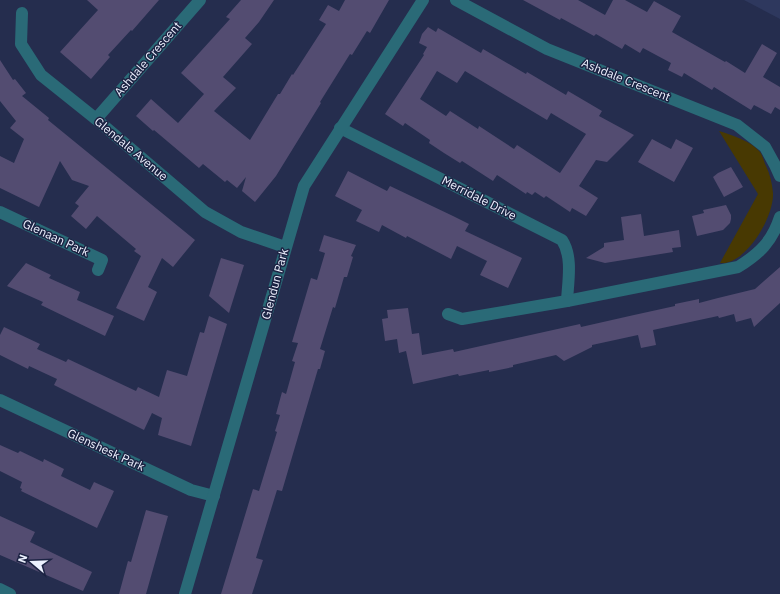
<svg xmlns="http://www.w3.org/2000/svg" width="780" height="594" font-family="'IBM Plex Sans',sans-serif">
<rect width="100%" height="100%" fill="#252d4e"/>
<path fill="#2e385e" d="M 744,0 L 780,0 L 780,19 Z"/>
<path fill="#483902" d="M 719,131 C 734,136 749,140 760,152 C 763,156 764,162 766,166 C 770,174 772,183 773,193 C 774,215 751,255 729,262 C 727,263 723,263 720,263 L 758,194 Z"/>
<g fill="#534c71" fill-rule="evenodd">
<path d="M 87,0 L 159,0 L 132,31 L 131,30 L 108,55 L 110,57 L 91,79 L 60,52 L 98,10 Z"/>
<path d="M 241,0 L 274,0 L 259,22 L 245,38 L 252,44 L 223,77 L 236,88 L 214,111 L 250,140 L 278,94 L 280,94 L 292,74 L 293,75 L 326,24 L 319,20 L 328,5 L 339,11 L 345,0 L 389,0 L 370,33 L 367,31 L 352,55 L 350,54 L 320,102 L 321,103 L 276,176 L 255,202 L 242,191 L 246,177 L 237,188 L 227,180 L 225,182 L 203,164 L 199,168 L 154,130 L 153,131 L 136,116 L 151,99 L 178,123 L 204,94 L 181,73 L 230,19 L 226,17 Z"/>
<path d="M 523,0 L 578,0 L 605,15 L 613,0 L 625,0 L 647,12 L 654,1 L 681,16 L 672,32 L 725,62 L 726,61 L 745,73 L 762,44 L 777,53 L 763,77 L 780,87 L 780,110 L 775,107 L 771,114 L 754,105 L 751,110 L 714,87 L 712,90 L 684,73 L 682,77 L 668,70 L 671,63 L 643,48 L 640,53 L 625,44 L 622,49 L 596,34 L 594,36 L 561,18 L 560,20 Z"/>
<path d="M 428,27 L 436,32 L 438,28 L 481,53 L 483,49 L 526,74 L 527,72 L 566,95 L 568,91 L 602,111 L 599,116 L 634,135 L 607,162 L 596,160 L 579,186 L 598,198 L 586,216 L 572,208 L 570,212 L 546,196 L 544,198 L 535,192 L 532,195 L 527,192 L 526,194 L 497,175 L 493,181 L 462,161 L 460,163 L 444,153 L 429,143 L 430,140 L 405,123 L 403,126 L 385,114 L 424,55 L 423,54 L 427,47 L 419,43 L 422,34 ZM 437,71 L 457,83 L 465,71 L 547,120 L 551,113 L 586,134 L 560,173 L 517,145 L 514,149 L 479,126 L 478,129 L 450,111 L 446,116 L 420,99 Z"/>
<path d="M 0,60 L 13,80 L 15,79 L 26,93 L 22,96 L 49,118 L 48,120 L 195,240 L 173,267 L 162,258 L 148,287 L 157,292 L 144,321 L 116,308 L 141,256 L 134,251 L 136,249 L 97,216 L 86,229 L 71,216 L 79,206 L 75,203 L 89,186 L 72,180 L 60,161 L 39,207 L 0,188 L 0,156 L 14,163 L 24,139 L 10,128 L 16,121 L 0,101 Z"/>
<path d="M 652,139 L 671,149 L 676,139 L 693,148 L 674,182 L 638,162 Z"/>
<path d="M 731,167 L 743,187 L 724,197 L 713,177 L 718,173 Z"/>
<path d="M 348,171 L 387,191 L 390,186 L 453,216 L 469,224 L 465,231 L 522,258 L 508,288 L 480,275 L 487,261 L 457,246 L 451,259 L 407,236 L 406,238 L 382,225 L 379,232 L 356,221 L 362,210 L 335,196 Z"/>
<path d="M 726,205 L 731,215 L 731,219 L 730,223 L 723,230 L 697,236 L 692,216 L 704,213 L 703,210 Z"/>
<path d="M 641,214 L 644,236 L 679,230 L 681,247 L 672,248 L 673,252 L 605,263 L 586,258 L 604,247 L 604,243 L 624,240 L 621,217 Z"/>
<path d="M 324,235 L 356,245 L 351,256 L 353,257 L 347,277 L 344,277 L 335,308 L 333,307 L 320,349 L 325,351 L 320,369 L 318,369 L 282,491 L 277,490 L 256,558 L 263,560 L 252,594 L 221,594 L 253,489 L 259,491 L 277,432 L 275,431 L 280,415 L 276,414 L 282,392 L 286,394 L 295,362 L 292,361 L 298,343 L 292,342 L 311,278 L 317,280 L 325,253 L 319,251 Z"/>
<path d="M 221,258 L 244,265 L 229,313 L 209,296 Z"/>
<path d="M 26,263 L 51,275 L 49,278 L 80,292 L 77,300 L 114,316 L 105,336 L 41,305 L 43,302 L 7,286 Z"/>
<path d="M 780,267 L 780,303 L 754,327 L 751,318 L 736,322 L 734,314 L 719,318 L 718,316 L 653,330 L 656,345 L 641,348 L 638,335 L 592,345 L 592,347 L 564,361 L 556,355 L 513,365 L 513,367 L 489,372 L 489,370 L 459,376 L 458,374 L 413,384 L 406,351 L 399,353 L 397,339 L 385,341 L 382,319 L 388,318 L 387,310 L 408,308 L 412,334 L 419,333 L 422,355 L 453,349 L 454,352 L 580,324 L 581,327 L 634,315 L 675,306 L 675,304 L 699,299 L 699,303 L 718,298 L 755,289 Z"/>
<path d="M 209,316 L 227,324 L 191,446 L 158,435 L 162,418 L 152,413 L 144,430 L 54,385 L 57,379 L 29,366 L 28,369 L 0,355 L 0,335 L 4,327 L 40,344 L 37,349 L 66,362 L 68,359 L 136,391 L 138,387 L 159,397 L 167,370 L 187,376 L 200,332 L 204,333 Z"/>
<path d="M 0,445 L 18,453 L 20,451 L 43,462 L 44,459 L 64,469 L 61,476 L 90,490 L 94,482 L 114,491 L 97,528 L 21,491 L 22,489 L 20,488 L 22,482 L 0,471 Z"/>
<path d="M 146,510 L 168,516 L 146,594 L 119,594 L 128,561 L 131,562 Z"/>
<path d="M 0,516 L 35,532 L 30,542 L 92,572 L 83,591 L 0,555 Z"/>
</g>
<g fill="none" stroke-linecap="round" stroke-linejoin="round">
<g stroke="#2a6a77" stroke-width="12">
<path d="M 456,0 L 547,49 L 737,125 L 765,147 L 775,165 L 780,176"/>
<path d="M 22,13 L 21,44 L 41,75 L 96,119 L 205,212 L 241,232 L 285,247"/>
<path d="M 96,119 L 200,0"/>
<path d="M 340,128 L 562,240 C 573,257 568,281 567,301"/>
<path d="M 0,212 L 102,260 L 98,270"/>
<path d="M 448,314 L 462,319 L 567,301 L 738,267 C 759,254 772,242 780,217"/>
<path d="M 0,400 L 191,490 L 214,496"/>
<path d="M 0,589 L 10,594"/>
<path d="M 185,594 L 304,186 L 423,0"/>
</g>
</g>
<g text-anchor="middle" stroke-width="3" stroke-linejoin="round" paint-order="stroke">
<g font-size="12" fill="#edf1fe" stroke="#1c2343">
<text transform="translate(148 59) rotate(-49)" y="4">Ashdale Crescent</text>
<text transform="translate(626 80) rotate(22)" y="4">Ashdale Crescent</text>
<text transform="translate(131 149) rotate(40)" y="4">Glendale Avenue</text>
<text transform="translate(479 198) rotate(27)" y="4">Merridale Drive</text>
<text transform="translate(56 238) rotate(25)" y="4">Glenaan Park</text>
<text transform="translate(275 284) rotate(-75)" y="4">Glendun Park</text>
<text transform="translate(106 450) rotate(25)" y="4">Glenshesk Park</text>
</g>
</g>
<g transform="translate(32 562) rotate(289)" stroke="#1c2343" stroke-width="3" paint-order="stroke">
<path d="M0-3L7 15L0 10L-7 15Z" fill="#edf1fe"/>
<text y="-6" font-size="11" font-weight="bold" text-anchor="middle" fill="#edf1fe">N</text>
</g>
</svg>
